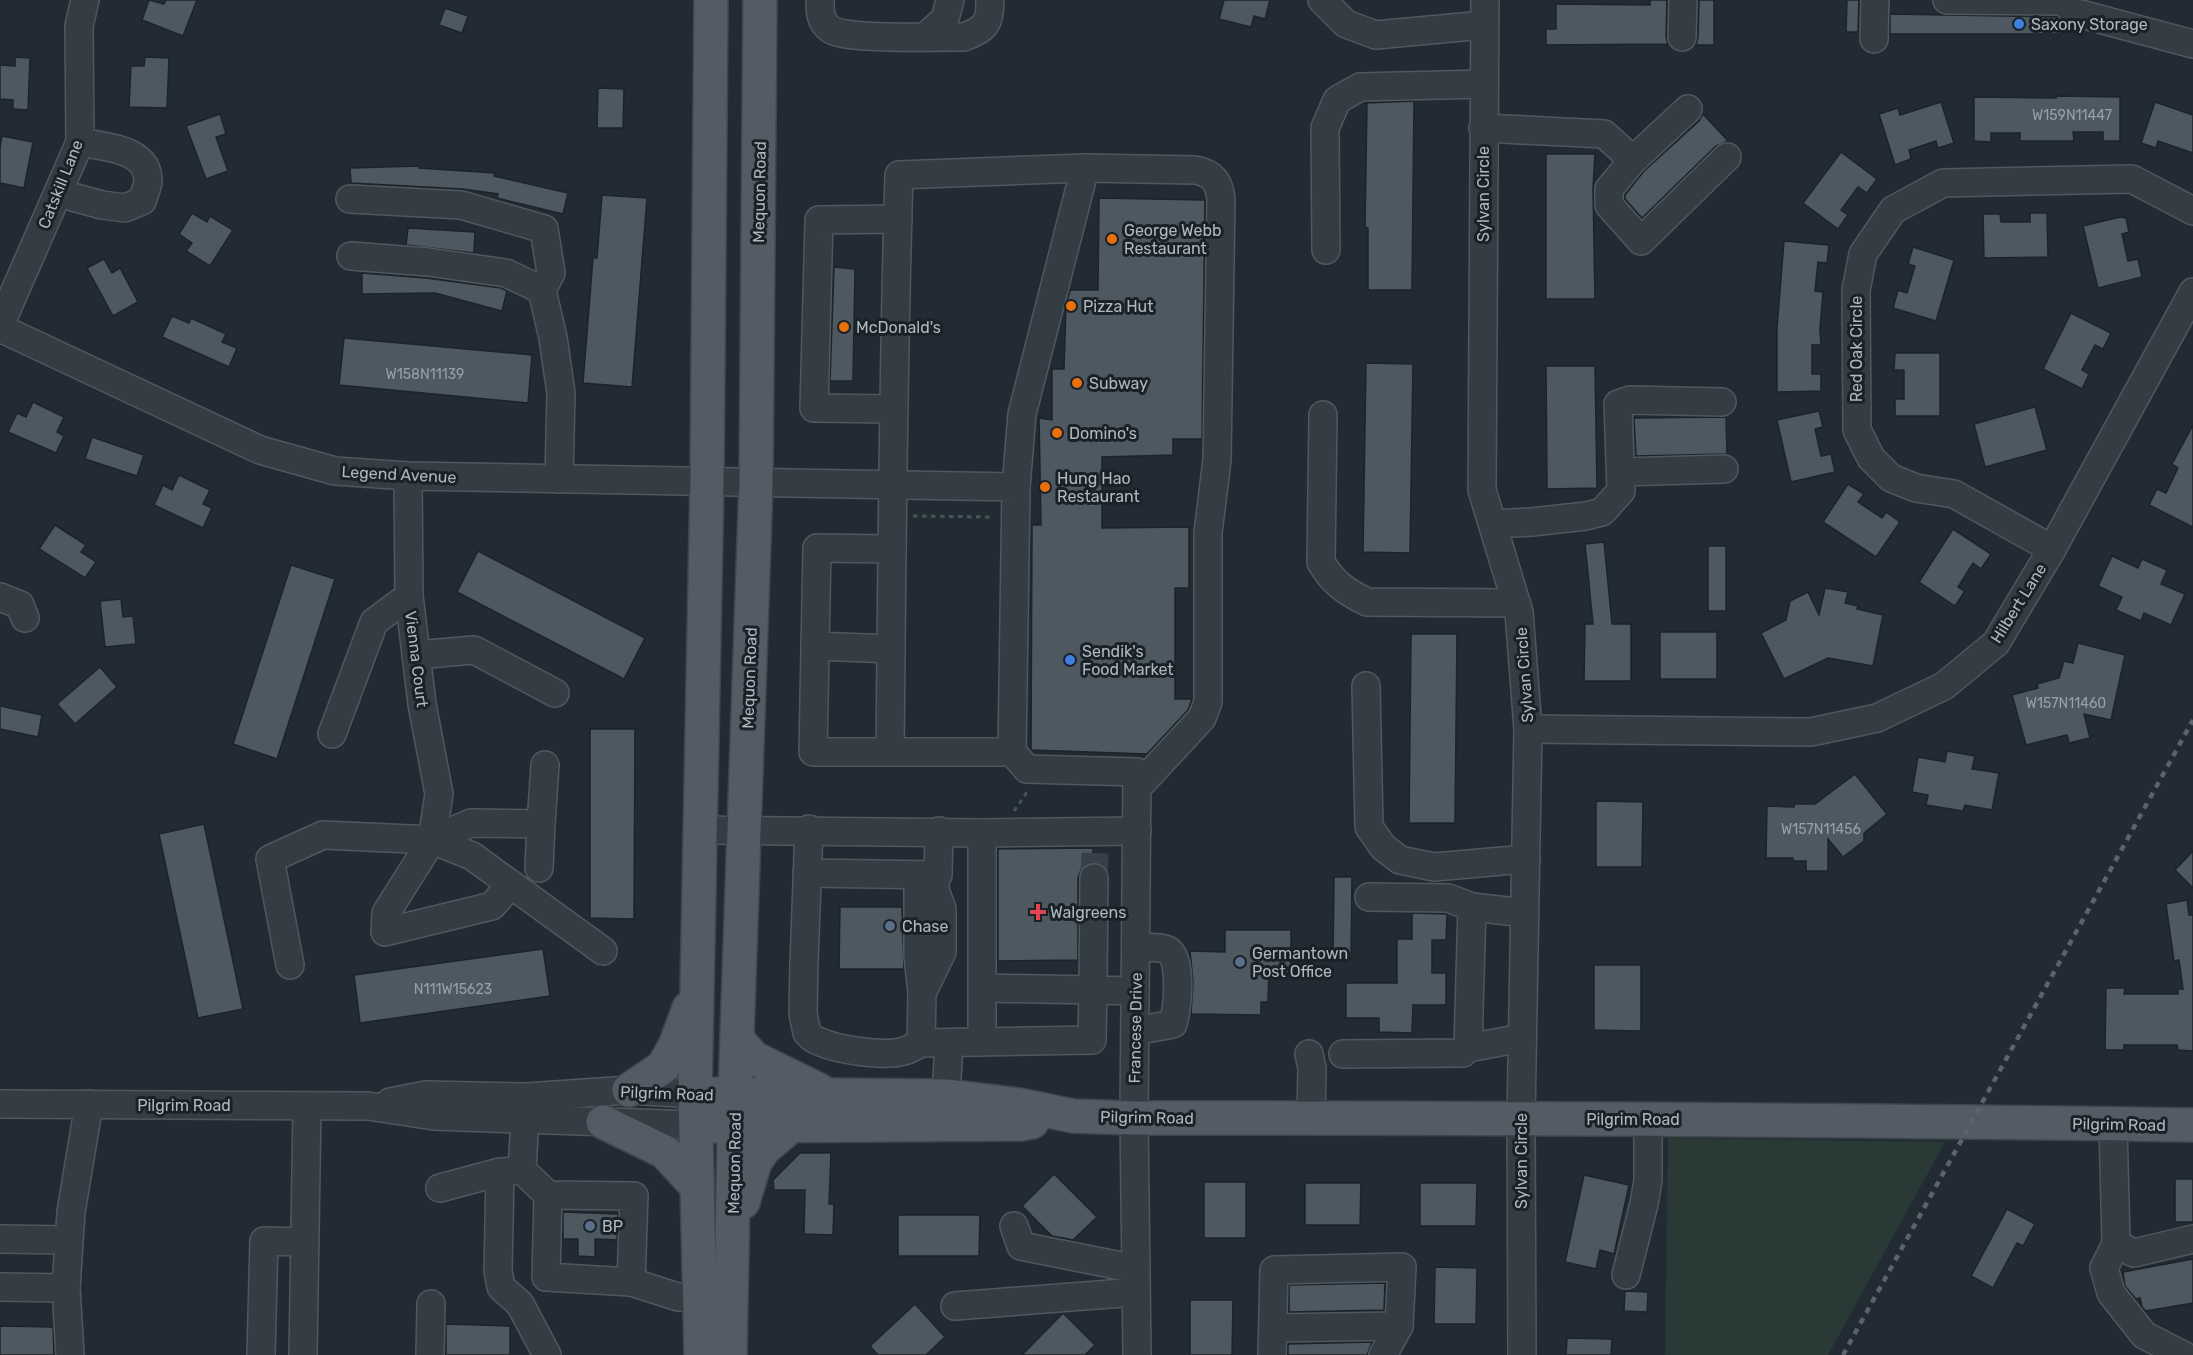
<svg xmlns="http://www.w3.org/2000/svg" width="2193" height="1355" font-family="Rubik,sans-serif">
<rect width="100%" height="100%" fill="#222b33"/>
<path fill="#283936" d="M 1668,1138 L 1945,1142 L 1828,1355 L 1665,1355 Z"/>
<g fill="#4d5861" stroke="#1c242a" stroke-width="1.5">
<path d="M 149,0 L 164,4 L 166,0 L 197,0 L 183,36 L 142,20 Z"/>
<path d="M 1224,0 L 1270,0 L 1265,19 L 1254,16 L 1251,27 L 1219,19 Z"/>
<path d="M 1650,0 L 1667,0 L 1666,37 L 1668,44 L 1546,45 L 1546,29 L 1556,29 L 1556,4 L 1650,5 Z"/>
<path d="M 1699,0 L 1714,0 L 1714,45 L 1696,45 L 1698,37 Z"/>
<path d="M 1847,0 L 1859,0 L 1858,32 L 1846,32 Z"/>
<path d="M 445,8 L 468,16 L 462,33 L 439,25 Z"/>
<path d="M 1890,14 L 2057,17 L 2061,22 L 2061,34 L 1890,34 Z"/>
<path d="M 15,57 L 30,58 L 28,110 L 13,109 L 13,100 L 0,99 L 0,65 L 15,66 Z"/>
<path d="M 145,57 L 169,58 L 167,108 L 129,107 L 131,66 L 144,66 Z"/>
<path d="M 598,88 L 624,89 L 623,128 L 597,128 Z"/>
<path d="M 2056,96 L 2120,97 L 2120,141 L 2103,141 L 2103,132 L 2073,132 L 2074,141 L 2020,141 L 2020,133 L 1991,133 L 1991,142 L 1974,141 L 1974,97 L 2056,98 Z"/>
<path d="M 1414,101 L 1412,290 L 1368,290 L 1368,228 L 1365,227 L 1367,103 Z"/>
<path d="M 1941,102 L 1954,143 L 1938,148 L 1936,141 L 1909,150 L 1911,159 L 1895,165 L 1879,114 L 1898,108 L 1900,115 Z"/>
<path d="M 2155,102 L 2193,115 L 2193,153 L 2158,141 L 2156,148 L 2141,143 Z"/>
<path d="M 220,114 L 226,134 L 216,137 L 228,171 L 206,179 L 186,126 Z"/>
<path d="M 1703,114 L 1728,141 L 1716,146 L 1642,218 L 1625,199 L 1625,195 L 1644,171 L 1699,121 Z"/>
<path d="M 2,136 L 33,142 L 24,188 L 0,183 L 0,147 Z"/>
<path d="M 1841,152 L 1877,179 L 1867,193 L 1858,187 L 1841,210 L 1848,215 L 1838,229 L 1803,203 Z"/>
<path d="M 1546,154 L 1595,154 L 1593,189 L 1595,299 L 1546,299 Z"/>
<path d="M 419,166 L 419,168 L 495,173 L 494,176 L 568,193 L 563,214 L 497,198 L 498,194 L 462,189 L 351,183 L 350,168 Z"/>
<path d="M 602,195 L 647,198 L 632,387 L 583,383 L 593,258 L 597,258 Z"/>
<path d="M 1099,198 L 1205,200 L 1202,439 L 1173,439 L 1173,455 L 1102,457 L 1102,528 L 1189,527 L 1189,588 L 1175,588 L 1175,699 L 1192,699 L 1188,710 L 1147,754 L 1031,750 L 1032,525 L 1041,525 L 1039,418 L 1052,420 L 1052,369 L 1064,369 L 1066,306 L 1070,290 L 1098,290 Z"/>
<path d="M 192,213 L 207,222 L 210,216 L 233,230 L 210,266 L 186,251 L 192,243 L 179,234 Z"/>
<path d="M 2030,213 L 2047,213 L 2048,257 L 1984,258 L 1983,214 L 2000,214 L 2001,222 L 2030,222 Z"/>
<path d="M 2120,217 L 2126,218 L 2129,232 L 2122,234 L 2128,261 L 2138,259 L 2142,277 L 2098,288 L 2083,226 Z"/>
<path d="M 408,228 L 475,232 L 474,253 L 406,245 Z"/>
<path d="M 1784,241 L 1829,245 L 1827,263 L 1818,262 L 1815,291 L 1823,292 L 1820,329 L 1821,345 L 1812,345 L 1812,374 L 1821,374 L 1821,391 L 1777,392 L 1777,328 Z"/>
<path d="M 1913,247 L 1954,260 L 1936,321 L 1893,308 L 1898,290 L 1907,293 L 1915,266 L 1908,264 Z"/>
<path d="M 104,259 L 112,273 L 120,268 L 138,302 L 113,316 L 87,268 Z"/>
<path d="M 834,267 L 855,269 L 853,381 L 830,381 Z"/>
<path d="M 362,273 L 426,278 L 501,288 L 507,291 L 502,311 L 435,293 L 362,294 Z"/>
<path d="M 2071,313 L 2111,333 L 2103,349 L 2095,345 L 2082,370 L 2089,374 L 2082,389 L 2043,369 Z"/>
<path d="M 172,316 L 189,323 L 191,318 L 226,334 L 222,342 L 237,348 L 229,367 L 162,337 Z"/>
<path d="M 344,338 L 532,355 L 528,403 L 339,385 Z"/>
<path d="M 1895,353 L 1940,353 L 1940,416 L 1895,416 L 1895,399 L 1904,399 L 1904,370 L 1894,370 Z"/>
<path d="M 1366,363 L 1413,364 L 1410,553 L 1363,552 Z"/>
<path d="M 1546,366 L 1595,366 L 1597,488 L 1547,489 Z"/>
<path d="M 33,402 L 64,417 L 57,432 L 64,436 L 56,453 L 8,432 L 17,413 L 26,417 Z"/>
<path d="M 2035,407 L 2047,450 L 1985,467 L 1974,424 Z"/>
<path d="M 1819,411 L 1823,427 L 1815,429 L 1821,456 L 1831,454 L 1835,472 L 1791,482 L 1777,420 Z"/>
<path d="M 1726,417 L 1727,454 L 1636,456 L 1634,418 Z"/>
<path d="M 2193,425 L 2193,527 L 2149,505 L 2157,489 L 2166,493 L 2178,468 L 2172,464 Z"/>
<path d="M 92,437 L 144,455 L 137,476 L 85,459 Z"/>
<path d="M 179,475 L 210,490 L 203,504 L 212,508 L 203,528 L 154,505 L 163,485 L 172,490 Z"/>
<path d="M 1848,484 L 1864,494 L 1858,502 L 1882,518 L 1886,512 L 1900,522 L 1876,557 L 1823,522 Z"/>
<path d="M 55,525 L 86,545 L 81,552 L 96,562 L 85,578 L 39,549 Z"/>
<path d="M 1953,529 L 1991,554 L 1981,569 L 1973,563 L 1958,587 L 1965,591 L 1955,606 L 1919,582 Z"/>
<path d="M 1604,542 L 1612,624 L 1631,624 L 1631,681 L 1584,681 L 1585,624 L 1593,624 L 1585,544 Z"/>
<rect x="1708" y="546" width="18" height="65"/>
<path d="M 478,551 L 645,638 L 624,679 L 457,592 Z"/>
<path d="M 2112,556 L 2138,568 L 2142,559 L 2167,570 L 2161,584 L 2185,594 L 2171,625 L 2144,613 L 2141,621 L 2116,610 L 2122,597 L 2098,586 Z"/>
<path d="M 291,565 L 335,579 L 277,759 L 233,744 Z"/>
<path d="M 1825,588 L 1848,592 L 1845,603 L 1858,606 L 1857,609 L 1883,615 L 1873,666 L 1828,658 L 1784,679 L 1761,633 L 1786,620 L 1790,601 L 1808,592 L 1819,615 Z"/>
<path d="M 121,599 L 123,617 L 133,616 L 136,644 L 105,647 L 100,601 Z"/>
<rect x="1660" y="632" width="57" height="47"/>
<path d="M 1411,634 L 1457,634 L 1455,823 L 1409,823 Z"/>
<path d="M 2078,643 L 2125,655 L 2111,720 L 2084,714 L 2090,738 L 2069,743 L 2067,735 L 2026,745 L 2012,695 L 2038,688 L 2037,684 L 2059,678 L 2064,661 L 2073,663 Z"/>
<path d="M 100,667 L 117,687 L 75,724 L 57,704 Z"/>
<path d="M 0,706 L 42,715 L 38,737 L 0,729 Z"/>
<path d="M 590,729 L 635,729 L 634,919 L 590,918 Z"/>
<path d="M 1947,751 L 1975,756 L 1972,769 L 1999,773 L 1992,810 L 1965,805 L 1963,811 L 1926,805 L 1928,795 L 1912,792 L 1918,757 L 1945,762 Z"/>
<path d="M 1855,774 L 1887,814 L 1864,833 L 1864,841 L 1843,857 L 1828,839 L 1828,871 L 1806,871 L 1806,861 L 1793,861 L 1793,858 L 1766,858 L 1767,806 L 1794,807 L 1795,804 L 1815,804 Z"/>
<path d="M 1596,801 L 1643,802 L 1642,867 L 1596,867 Z"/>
<path d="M 204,824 L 243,1009 L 198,1018 L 159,834 Z"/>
<path d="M 1093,848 L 1093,862 L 1086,865 L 1081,870 L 1078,878 L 1078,960 L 998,961 L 998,849 Z"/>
<path d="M 2193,851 L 2193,888 L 2175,870 Z"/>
<path d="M 1334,877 L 1352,877 L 1351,958 L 1333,958 Z"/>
<path d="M 2187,900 L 2189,915 L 2193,915 L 2193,1051 L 2178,1050 L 2177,1045 L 2124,1045 L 2124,1050 L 2105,1050 L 2106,988 L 2125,988 L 2124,994 L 2178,994 L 2178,989 L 2183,989 L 2179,960 L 2174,961 L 2166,904 Z"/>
<path d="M 840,907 L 902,907 L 904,969 L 839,969 Z"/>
<path d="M 1412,913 L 1447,914 L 1446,940 L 1432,940 L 1432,973 L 1446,973 L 1446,1005 L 1413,1005 L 1412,1033 L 1379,1032 L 1379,1018 L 1346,1018 L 1346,983 L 1397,983 L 1397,939 L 1412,939 Z"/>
<path d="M 1225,930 L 1291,930 L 1291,973 L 1269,973 L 1268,1002 L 1261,1002 L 1261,1015 L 1191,1014 L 1193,982 L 1190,951 L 1225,952 Z"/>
<path d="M 543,949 L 550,996 L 360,1023 L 354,975 Z"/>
<path d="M 1594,965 L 1641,965 L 1641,1031 L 1594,1030 Z"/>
<path d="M 800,1153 L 831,1153 L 829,1204 L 834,1204 L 833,1235 L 804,1234 L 805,1190 L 774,1190 L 773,1180 Z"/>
<path d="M 1054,1174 L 1097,1217 L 1073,1240 L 1052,1236 L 1022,1206 Z"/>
<path d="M 1584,1175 L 1629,1185 L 1614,1254 L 1600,1250 L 1596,1269 L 1565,1262 Z"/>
<rect x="2175" y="1179" width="18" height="43"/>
<rect x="1204" y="1182" width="42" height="56"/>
<path d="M 1305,1183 L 1361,1183 L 1360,1225 L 1305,1225 Z"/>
<path d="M 1420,1183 L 1477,1183 L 1476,1226 L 1420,1226 Z"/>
<path d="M 2007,1209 L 2035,1224 L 2023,1246 L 2017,1243 L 1993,1288 L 1971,1276 Z"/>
<path d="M 563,1212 L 618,1214 L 617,1240 L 595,1239 L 595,1257 L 578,1256 L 578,1239 L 563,1239 Z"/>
<path d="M 898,1215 L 980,1215 L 979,1256 L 898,1256 Z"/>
<path d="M 2193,1259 L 2193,1303 L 2146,1311 L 2142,1307 L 2140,1298 L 2136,1299 L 2125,1286 L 2123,1272 Z"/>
<path d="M 1435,1267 L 1477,1268 L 1476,1324 L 1434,1324 Z"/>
<path d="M 1385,1283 L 1384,1310 L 1289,1312 L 1289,1285 Z"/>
<path d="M 1625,1291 L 1648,1292 L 1647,1312 L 1624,1311 Z"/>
<path d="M 1190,1300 L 1233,1300 L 1232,1355 L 1190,1355 Z"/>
<path d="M 915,1304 L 945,1337 L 926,1355 L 878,1355 L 870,1346 Z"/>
<path d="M 1063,1313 L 1095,1345 L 1085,1355 L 1022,1355 Z"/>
<path d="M 446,1324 L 510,1326 L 510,1355 L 446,1355 Z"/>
<path d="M 0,1326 L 53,1327 L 54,1355 L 0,1355 Z"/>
<path d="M 1567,1338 L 1612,1339 L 1611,1355 L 1566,1355 Z"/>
<path d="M 1372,1342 L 1367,1355 L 1288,1355 L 1288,1344 Z"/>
</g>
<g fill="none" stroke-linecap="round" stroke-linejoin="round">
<path stroke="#374048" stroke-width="27" stroke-dasharray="27 14" stroke-linecap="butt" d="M 1094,878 L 1095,853"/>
<defs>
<g id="minor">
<path d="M 820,0 C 820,12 820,21 830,29 C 842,40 942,37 964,37 C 986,29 990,23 990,0"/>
<path d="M 1322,0 L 1346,24 L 1376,35 L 1484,25"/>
<path d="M 1485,0 L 1482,490 L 1519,612 L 1528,729 L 1521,1118 L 1522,1355"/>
<path d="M 1947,0 L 2065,1 L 2073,12 L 2193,44"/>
<path d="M 925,37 L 945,19 L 950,0"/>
<path d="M 1682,37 L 1683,0"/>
<path d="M 1874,39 L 1875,0"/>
<path d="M 1483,128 L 1604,134 L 1633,160 L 1609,189 L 1609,205 L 1641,241 L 1727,157"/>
<path d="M 1633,160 L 1688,109"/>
<path d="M 1085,168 L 1195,170 C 1213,173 1219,182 1221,199 L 1217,460 L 1208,533 L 1208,702 L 1202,718 L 1137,788"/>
<path d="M 58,193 L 102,205 L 125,208 L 142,201 C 144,195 147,188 148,182 C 149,148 104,147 80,142"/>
<path d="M 350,199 L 461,205 L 544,229 L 551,273 L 542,290"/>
<path d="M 1326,250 L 1325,128 L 1337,100 L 1360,87 L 1483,84"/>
<path d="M 351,256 L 428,262 L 506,273 L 542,290 L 553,338 L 561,393 L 559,479"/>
<path d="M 0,325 L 80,142 L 79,26 L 85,0"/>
<path d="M 0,328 L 260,450 L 335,471 L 408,476 L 1016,487 L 1012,752 L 813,752 L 817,548 L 892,549"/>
<path d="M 893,409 L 814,408 L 819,220 L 898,219"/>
<path d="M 1323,415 L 1321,562 C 1332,582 1346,592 1367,602 L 1516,603"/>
<path d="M 1621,472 L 1724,469"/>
<path d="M 408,476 L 409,596 L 422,704 L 439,794 L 432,840"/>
<path d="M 1493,524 L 1532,522 L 1586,516 L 1602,512 L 1621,491 L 1618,404 L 1630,400 L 1722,402"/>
<path d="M 2052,549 L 1954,494 L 1916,488 L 1891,478 L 1871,458 L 1857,430 L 1856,290 L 1863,254 L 1893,210 L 1943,183 L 2132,179 L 2193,211"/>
<path d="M 0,597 L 20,605 L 25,618"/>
<path d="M 815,646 L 891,649"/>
<path d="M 416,655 L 474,650 L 555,693"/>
<path d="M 1366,686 L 1369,827 L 1383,847 L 1400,860 L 1434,867 L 1526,859"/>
<path d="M 1528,729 L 1811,732 L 1877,718 L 1944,686 L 1996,643 L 2052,549 L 2193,292"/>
<path d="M 332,734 L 374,622 L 409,596"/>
<path d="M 890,752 C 892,560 893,367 899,175 L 1085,168 L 1022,414 L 1016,487"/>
<path d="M 1012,752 L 1027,769 L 1137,772 L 1134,1118 L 1137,1355"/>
<path d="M 809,829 L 804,963 L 803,1014 L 807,1033 C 810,1036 814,1040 818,1041 C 837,1050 885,1057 904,1051 C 909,1050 915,1046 921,1043 L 1092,1040 L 1093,990 L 983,988"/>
<path d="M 701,830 L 982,833 L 1137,831"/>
<path d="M 539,868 L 541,824"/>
<path d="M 807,873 L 938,875 L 939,831"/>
<path d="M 918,875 L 918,956 L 922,993 L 921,1043"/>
<path d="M 1094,878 L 1093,990 L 1135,991"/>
<path d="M 511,884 L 492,906 L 385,932 L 386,913 L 432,840 L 471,823 L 541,824 L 545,765"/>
<path d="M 1369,897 L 1448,898 L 1472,907 L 1525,913"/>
<path d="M 290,965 L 270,859 L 323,835 L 432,840 L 472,856 L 603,951"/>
<path d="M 922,993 L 942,952 L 942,909 L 935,890 L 935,875"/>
<path d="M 1135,1031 L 1173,1024 C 1177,1009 1184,954 1165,949 C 1156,946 1144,948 1136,948"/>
<path d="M 982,1042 L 982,833"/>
<path d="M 1468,1048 L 1472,907"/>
<path d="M 1309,1054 L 1312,1068 L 1311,1118"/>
<path d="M 1343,1054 L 1463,1053 L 1468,1048 L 1522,1038"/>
<path d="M 946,1096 L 949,1043"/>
<path d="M 526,1101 L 522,1170 L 548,1195 L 634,1196 L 631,1282"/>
<path d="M 390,1102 L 426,1095 L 526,1097 L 629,1090 L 695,1094"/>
<path d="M 0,1104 L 368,1106 L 434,1116 L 695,1125"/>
<path d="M 2113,1124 L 2116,1244 L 2134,1253 L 2193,1239"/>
<path d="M 500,1172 L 498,1271 L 501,1287 L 520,1304 L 547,1355"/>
<path d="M 440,1188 L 496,1173 L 518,1170"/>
<path d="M 548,1195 L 546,1277 L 631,1282 L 678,1297 L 719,1298"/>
<path d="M 1014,1226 L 1021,1246 L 1136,1269"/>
<path d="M 0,1239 L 68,1240"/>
<path d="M 2116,1244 L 2104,1268 L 2111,1293 L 2144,1335 L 2183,1355"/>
<path d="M 1626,1275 L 1644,1204 L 1648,1181 L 1648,1119"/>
<path d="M 0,1287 L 66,1288 L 71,1212 L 89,1104"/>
<path d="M 66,1288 L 70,1355"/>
<path d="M 955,1306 L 1136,1292"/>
<path d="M 1273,1328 L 1399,1326"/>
<path d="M 261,1355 L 264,1241 L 305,1242"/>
<path d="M 303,1355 L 307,1106"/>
<path d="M 430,1355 L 431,1304"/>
<path d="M 1272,1355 L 1274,1270 L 1402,1267 L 1399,1326 L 1383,1355"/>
</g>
<g id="major">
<path d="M 737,1039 L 754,1058 L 819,1090"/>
<path d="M 629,1090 L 663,1067 L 675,1046 L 689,1008"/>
<path d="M 695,1094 L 946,1096 L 1020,1105 L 1073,1116 L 1134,1118 C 1487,1118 1840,1119 2193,1125"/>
<path d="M 603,1122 L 665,1152 L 697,1187"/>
<path d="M 712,1126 L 1021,1124 L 1032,1122"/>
<path d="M 743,1202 L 755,1162 L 764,1149 L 792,1125"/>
<path d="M 701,1355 L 695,1094 L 707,481 L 711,0"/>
<path d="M 730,1355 L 735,1094 L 756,482 L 760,0"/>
</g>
</defs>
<use href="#minor" stroke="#4f585e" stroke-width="30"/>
<use href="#major" stroke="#3e464d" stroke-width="36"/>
<g stroke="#455554" stroke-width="3" stroke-dasharray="4.5 4.5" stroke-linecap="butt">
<path d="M 913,516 L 993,517"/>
<path d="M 1014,811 L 1027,792"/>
</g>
<use href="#minor" stroke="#353d44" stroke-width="27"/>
<use href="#major" stroke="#535c64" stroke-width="33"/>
<path stroke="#59646c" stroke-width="4.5" stroke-dasharray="6 6" stroke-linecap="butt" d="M 1843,1355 L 2193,720"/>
</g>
<g fill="#3f7fe0" stroke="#1a2228" stroke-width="2">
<circle cx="2019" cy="24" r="6"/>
<circle cx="1070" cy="660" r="6"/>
</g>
<g fill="#e8710a" stroke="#1a2228" stroke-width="2">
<circle cx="1112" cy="239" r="6"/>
<circle cx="1071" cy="306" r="6"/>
<circle cx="844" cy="327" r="6"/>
<circle cx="1077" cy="383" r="6"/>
<circle cx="1057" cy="433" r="6"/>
<circle cx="1045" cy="487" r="6"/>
</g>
<path fill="#e0444e" stroke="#1a2228" stroke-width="2" d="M1035 903h6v6h6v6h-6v6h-6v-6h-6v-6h6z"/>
<g fill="#5c6f8a" stroke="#1a2228" stroke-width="2">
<circle cx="890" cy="926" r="6"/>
<circle cx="1240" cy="962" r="6"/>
<circle cx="590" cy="1226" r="6"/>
</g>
<g text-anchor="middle" stroke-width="6" stroke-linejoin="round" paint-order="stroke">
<g font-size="14" fill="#96a0a8">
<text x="2072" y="120">W159N11447</text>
<text x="425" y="379">W158N11139</text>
<text x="2066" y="708">W157N11460</text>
<text x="1821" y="834">W157N11456</text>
<text x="453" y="994">N111W15623</text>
</g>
<g font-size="16" fill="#afb8c0" stroke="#1a2228" text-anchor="start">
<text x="2031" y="30">Saxony Storage</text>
<text x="1124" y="236">George Webb<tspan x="1124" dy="18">Restaurant</tspan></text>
<text x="1083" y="312">Pizza Hut</text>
<text x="856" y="333">McDonald's</text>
<text x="1089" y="389">Subway</text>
<text x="1069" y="439">Domino's</text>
<text x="1057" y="484">Hung Hao<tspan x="1057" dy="18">Restaurant</tspan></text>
<text x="1082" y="657">Sendik's<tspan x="1082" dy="18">Food Market</tspan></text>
<text x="1050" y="918">Walgreens</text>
<text x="902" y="932">Chase</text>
<text x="1252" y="959">Germantown<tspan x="1252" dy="18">Post Office</tspan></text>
<text x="602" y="1232">BP</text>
</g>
<g font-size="16" fill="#afb8c0" stroke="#1a2228">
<text transform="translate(60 184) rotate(-68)" y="6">Catskill Lane</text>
<text transform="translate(759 192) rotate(-89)" y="6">Mequon Road</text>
<text transform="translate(1483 194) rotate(-90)" y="6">Sylvan Circle</text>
<text transform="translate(1856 349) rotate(-90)" y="6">Red Oak Circle</text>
<text transform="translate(399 474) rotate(3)" y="6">Legend Avenue</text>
<text transform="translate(2018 603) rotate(-58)" y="6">Hilbert Lane</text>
<text transform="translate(417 659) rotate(83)" y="6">Vienna Court</text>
<text transform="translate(1524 675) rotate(-94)" y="6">Sylvan Circle</text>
<text transform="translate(749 678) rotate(-88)" y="6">Mequon Road</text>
<text transform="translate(1135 1028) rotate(-89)" y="6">Francese Drive</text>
<text transform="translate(667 1093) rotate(2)" y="6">Pilgrim Road</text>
<text x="184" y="1111">Pilgrim Road</text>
<text transform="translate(1147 1117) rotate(1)" y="6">Pilgrim Road</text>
<text x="1633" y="1125">Pilgrim Road</text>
<text transform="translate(2119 1124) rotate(1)" y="6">Pilgrim Road</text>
<text transform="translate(1521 1161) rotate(-90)" y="6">Sylvan Circle</text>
<text transform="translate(734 1163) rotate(-89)" y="6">Mequon Road</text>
</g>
</g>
</svg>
